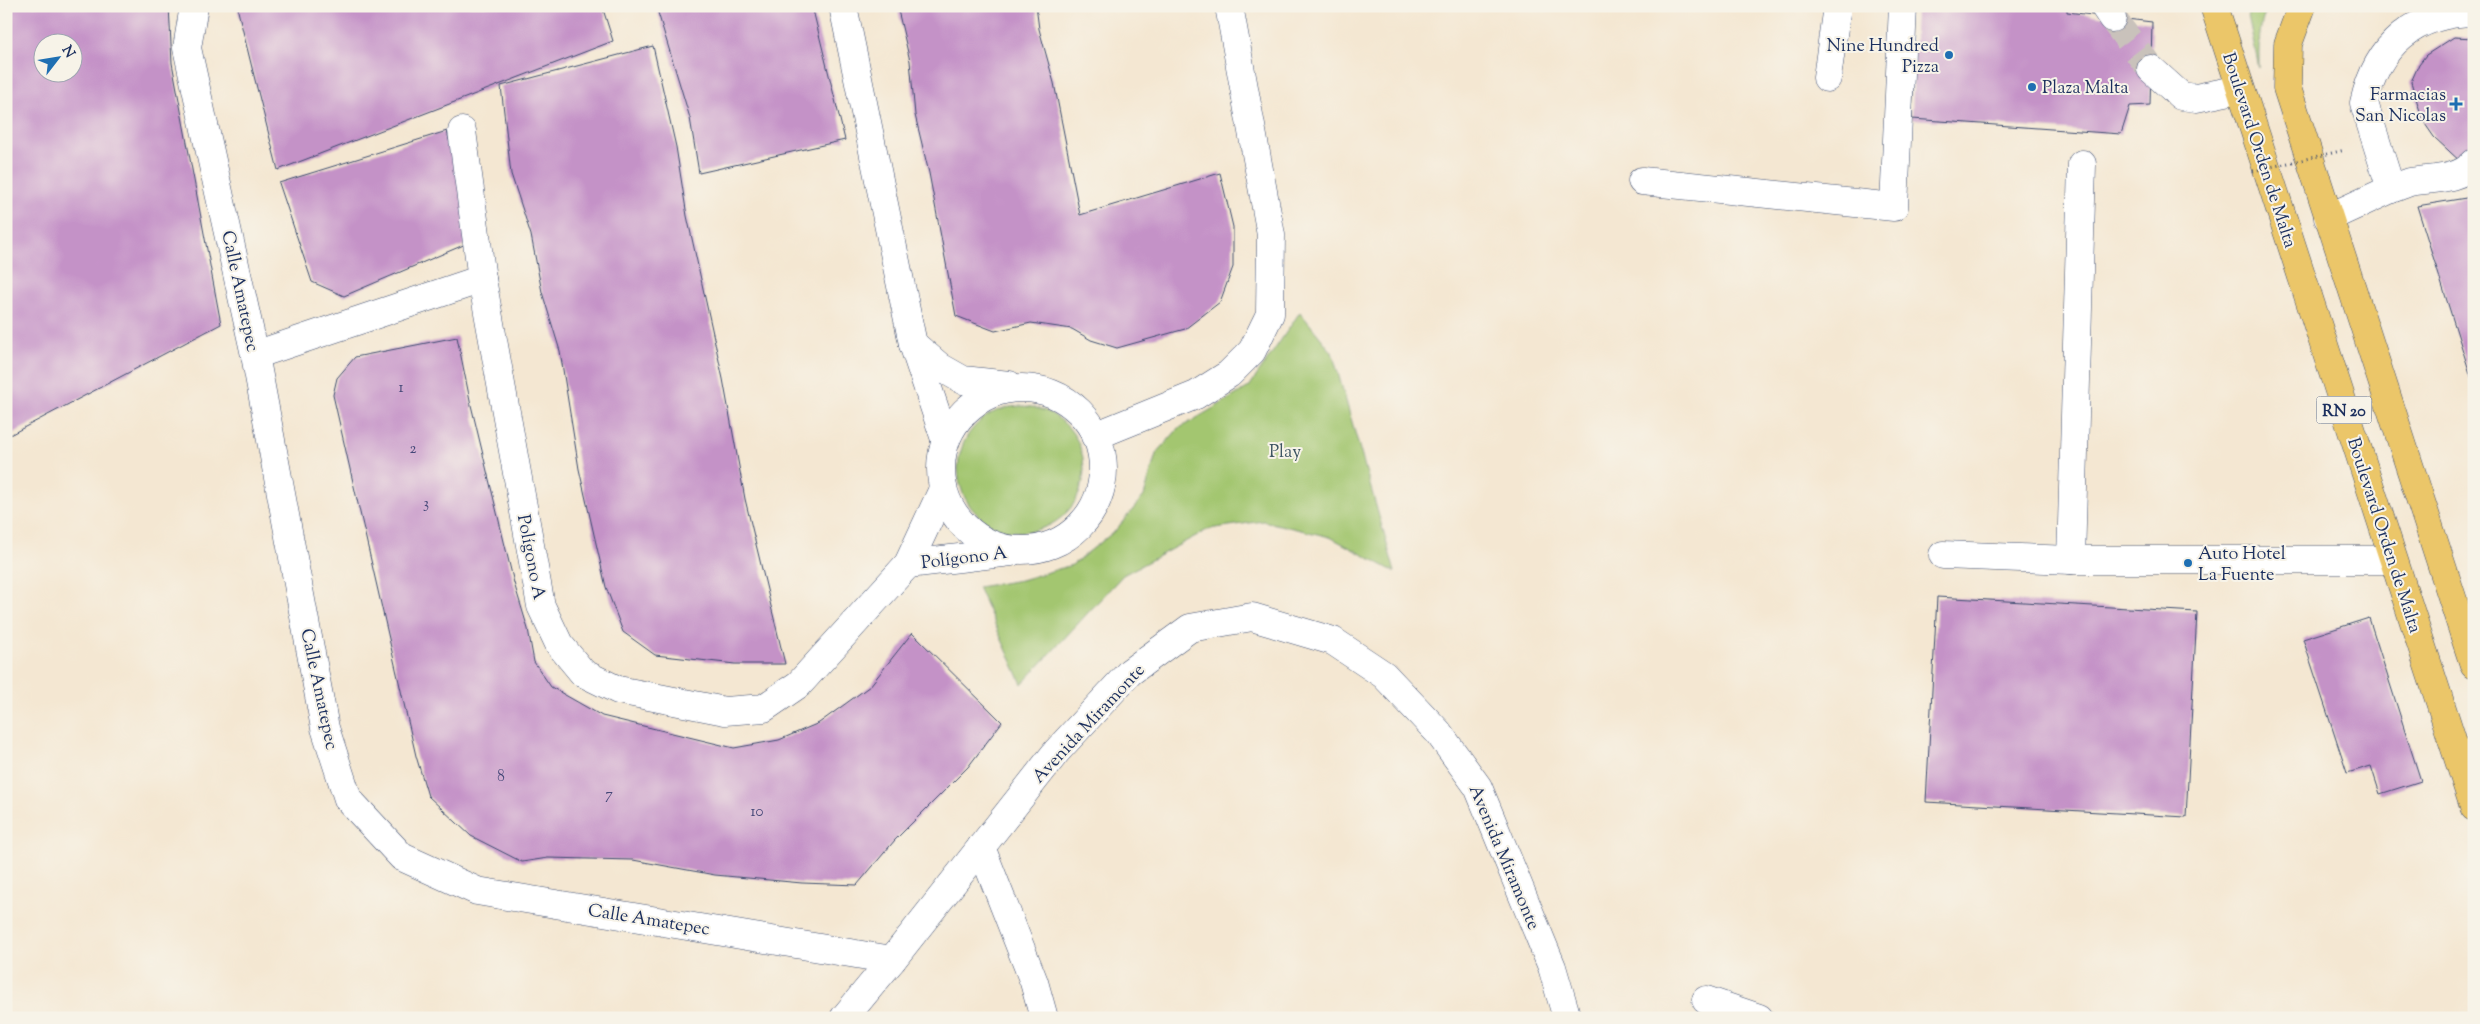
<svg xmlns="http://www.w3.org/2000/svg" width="2480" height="1024" font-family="'Sorts Mill Goudy',serif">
<rect width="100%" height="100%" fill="#f7f3e8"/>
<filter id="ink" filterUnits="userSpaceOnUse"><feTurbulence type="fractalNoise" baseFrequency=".02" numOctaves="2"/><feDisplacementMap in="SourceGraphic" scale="10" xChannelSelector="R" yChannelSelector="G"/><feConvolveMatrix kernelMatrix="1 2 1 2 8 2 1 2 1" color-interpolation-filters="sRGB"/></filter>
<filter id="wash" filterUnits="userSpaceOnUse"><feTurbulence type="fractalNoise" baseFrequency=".0096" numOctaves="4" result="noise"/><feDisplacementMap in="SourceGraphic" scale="20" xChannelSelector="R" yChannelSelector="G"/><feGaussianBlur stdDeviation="1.12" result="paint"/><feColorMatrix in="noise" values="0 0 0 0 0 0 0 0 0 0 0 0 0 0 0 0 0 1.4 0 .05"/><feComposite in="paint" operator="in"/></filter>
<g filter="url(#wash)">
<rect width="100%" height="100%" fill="#f4e7d2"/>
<g fill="#a3c66f" stroke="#5f7a66">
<path d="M 2246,6 L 2268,6 C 2258,26 2259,47 2259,68 Z"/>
<path d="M 1300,312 L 1332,352 L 1395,572 L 1330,537 L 1263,521 L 1209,529 L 1123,575 L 1022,684 L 978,587 L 1021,580 L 1072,565 L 1115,531 L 1144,496 L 1156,454 L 1178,429 L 1249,387 Z"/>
<circle cx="1021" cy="469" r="63"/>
</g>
<g id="blocks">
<g fill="#c492c7" fill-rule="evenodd">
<path d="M 6,6 L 169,6 L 172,63 L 221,324 L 6,437 ZM 42,42 L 72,42 L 72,72 L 42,72 Z"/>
<path d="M 239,6 L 602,6 L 613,41 L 278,170 L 257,88 L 238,11 Z"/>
<path d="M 656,6 L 812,6 L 845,140 L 699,173 L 690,118 Z"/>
<path d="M 897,6 L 1036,6 L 1039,29 L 1054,83 L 1080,215 L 1220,173 L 1233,227 L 1233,267 L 1220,302 L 1185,329 L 1117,348 L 1091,340 L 1072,329 L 1031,323 L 995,331 L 956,316 L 929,173 L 915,115 L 910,61 Z"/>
<path d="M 1916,6 L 2067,6 L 2067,12 L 2152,22 L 2150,105 L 2130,106 L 2121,134 L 1912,119 Z"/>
<path d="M 2454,37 L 2474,38 L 2474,150 L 2463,164 L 2434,137 L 2423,121 L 2411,82 L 2419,64 L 2426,55 Z"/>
<path d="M 653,46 L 676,147 L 687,216 L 723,379 L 745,499 L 785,664 L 735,664 L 655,655 L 623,632 L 606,587 L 579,469 L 560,351 L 542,292 L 531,235 L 511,174 L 501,86 Z"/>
<path d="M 447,131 L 473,241 L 344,296 L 312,282 L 279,183 Z"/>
<path d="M 2474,192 L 2474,382 L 2473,383 L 2417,206 L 2466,198 Z"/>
<path d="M 457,337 L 471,405 L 514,583 L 528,629 L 534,662 L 551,687 L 602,716 L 734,748 L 779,740 L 819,723 L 870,686 L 912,633 L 1002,722 L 968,767 L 895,840 L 857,885 L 802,883 L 715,875 L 633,860 L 548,858 L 522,862 L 471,836 L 428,796 L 416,756 L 333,395 L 337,378 L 355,357 Z"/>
<path d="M 1937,597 L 2197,612 L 2186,817 L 1926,802 Z"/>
<path d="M 2369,618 L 2421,781 L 2380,794 L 2371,766 L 2347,773 L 2303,639 Z"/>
</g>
</g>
</g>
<g filter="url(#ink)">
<use href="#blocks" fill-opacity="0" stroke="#3c4b6f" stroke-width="1"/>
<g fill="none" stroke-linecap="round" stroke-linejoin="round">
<path stroke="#c9c2bb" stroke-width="28" stroke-dasharray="28 14" stroke-linecap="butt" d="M 2112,18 L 2151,69"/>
<defs>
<g id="minor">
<path d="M 194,6 L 187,48 L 255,355 L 325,728 L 348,799 L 402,857 L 477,891 L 892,960"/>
<path d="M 843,6 L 913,344 L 945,439"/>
<path d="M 2104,6 L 2112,18"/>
<path d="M 2151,69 L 2181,96 L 2196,98 L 2240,89"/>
<path d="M 1827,78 L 1837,6"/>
<path d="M 462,131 L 482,279 L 541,606 L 559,644 L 583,673 L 618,690 L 725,711 L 764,708 L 799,684 L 908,564 L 943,489"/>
<path d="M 1642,181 L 1894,207 L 1903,6"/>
<path d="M 2391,189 C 2397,187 2404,184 2410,182 C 2432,178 2457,181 2474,163"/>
<path d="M 2328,218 L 2391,189 L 2364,103 C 2377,45 2414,13 2474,12"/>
<path d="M 913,344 L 940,367 L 963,380 L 1009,385"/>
<path d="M 255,355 L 482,279"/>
<circle cx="1022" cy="469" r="81"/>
<path d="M 1095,436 L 1196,395 L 1229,374 L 1252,351 L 1270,314 L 1271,235 L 1229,6"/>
<path d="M 1943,555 L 2071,560 L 2392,560"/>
<path d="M 2071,560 L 2082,164"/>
<path d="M 908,564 L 1011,552"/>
<path d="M 981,847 L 1034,982 L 1044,1018"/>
<path d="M 1706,1000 L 1759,1018"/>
<path d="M 844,1018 L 892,960 L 1057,751 L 1130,672 L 1190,628 L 1252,617 L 1333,641 L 1384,675 L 1438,732 L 1478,787 L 1552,967 L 1567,1018"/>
</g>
<g id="highway">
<path d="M 2214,6 L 2474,807"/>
<path d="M 2302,6 L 2288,44 L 2287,88 L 2474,665"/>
</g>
</defs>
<use href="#minor" stroke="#3c4b6f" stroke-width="29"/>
<use href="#highway" stroke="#3c4b6f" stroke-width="29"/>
<use href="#minor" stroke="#fff" stroke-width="28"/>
<use href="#highway" stroke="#ebc669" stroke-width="28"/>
<path stroke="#3c4b6f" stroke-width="3" stroke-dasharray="1 4" stroke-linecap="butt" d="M 2253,171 L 2345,150"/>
</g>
</g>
<g fill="#1f6fb2" stroke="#f7f3e8" stroke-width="2">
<circle cx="1949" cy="55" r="5"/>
<circle cx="2032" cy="87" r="5"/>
<path d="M2453.5 96.5h5v5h5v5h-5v5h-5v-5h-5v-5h5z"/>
<circle cx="2188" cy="563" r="5"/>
</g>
<g text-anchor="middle" stroke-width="4" stroke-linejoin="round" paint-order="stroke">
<g font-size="15" fill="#454878">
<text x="401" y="392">1</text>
<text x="413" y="453">2</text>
<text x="426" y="508">3</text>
<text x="501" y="781">8</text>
<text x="609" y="799">7</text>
<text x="757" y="816">10</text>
</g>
<rect fill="#f7f3e8" stroke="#5d6a87" stroke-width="1" x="2316.5" y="396.5" width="55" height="27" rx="4"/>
<g font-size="16" font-weight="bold" fill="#1b2f5e">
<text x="2344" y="416">RN 20</text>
</g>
<g font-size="18" fill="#1b2f5e" stroke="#f7f3e8" text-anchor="end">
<text x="1939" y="51">Nine Hundred<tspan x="1939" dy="21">Pizza</tspan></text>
<text x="2042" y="93" text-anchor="start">Plaza Malta</text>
<text x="2446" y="100">Farmacias<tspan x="2446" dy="21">San Nicolas</tspan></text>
<text x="2198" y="559" text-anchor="start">Auto Hotel<tspan x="2198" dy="21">La Fuente</tspan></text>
</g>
<g font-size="18" fill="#1b2f5e" stroke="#f7f3e8">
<text transform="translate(2260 150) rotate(72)" y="6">Boulevard Orden de Malta</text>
<text transform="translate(241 291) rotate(78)" y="6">Calle Amatepec</text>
<text transform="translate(2385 535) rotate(72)" y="6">Boulevard Orden de Malta</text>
<text transform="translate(532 557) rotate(79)" y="6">Polígono A</text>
<text transform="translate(964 557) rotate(-7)" y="6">Polígono A</text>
<text transform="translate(320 689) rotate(78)" y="6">Calle Amatepec</text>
<text transform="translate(1088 723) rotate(-47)" y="6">Avenida Miramonte</text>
<text transform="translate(1505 857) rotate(67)" y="6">Avenida Miramonte</text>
<text transform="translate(649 919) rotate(9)" y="6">Calle Amatepec</text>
</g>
<g font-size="18" fill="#3d5562" stroke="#f7f3e8">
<text x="1285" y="457">Play</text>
</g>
</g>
<rect width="2480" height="1024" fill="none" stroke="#f7f3e8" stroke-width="25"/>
<g transform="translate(58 58) rotate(59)"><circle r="24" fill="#f7f3e8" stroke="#9fa5b1"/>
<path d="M0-4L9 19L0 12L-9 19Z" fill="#1f6fb2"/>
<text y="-8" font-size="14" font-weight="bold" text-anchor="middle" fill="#1b2f5e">N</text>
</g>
</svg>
